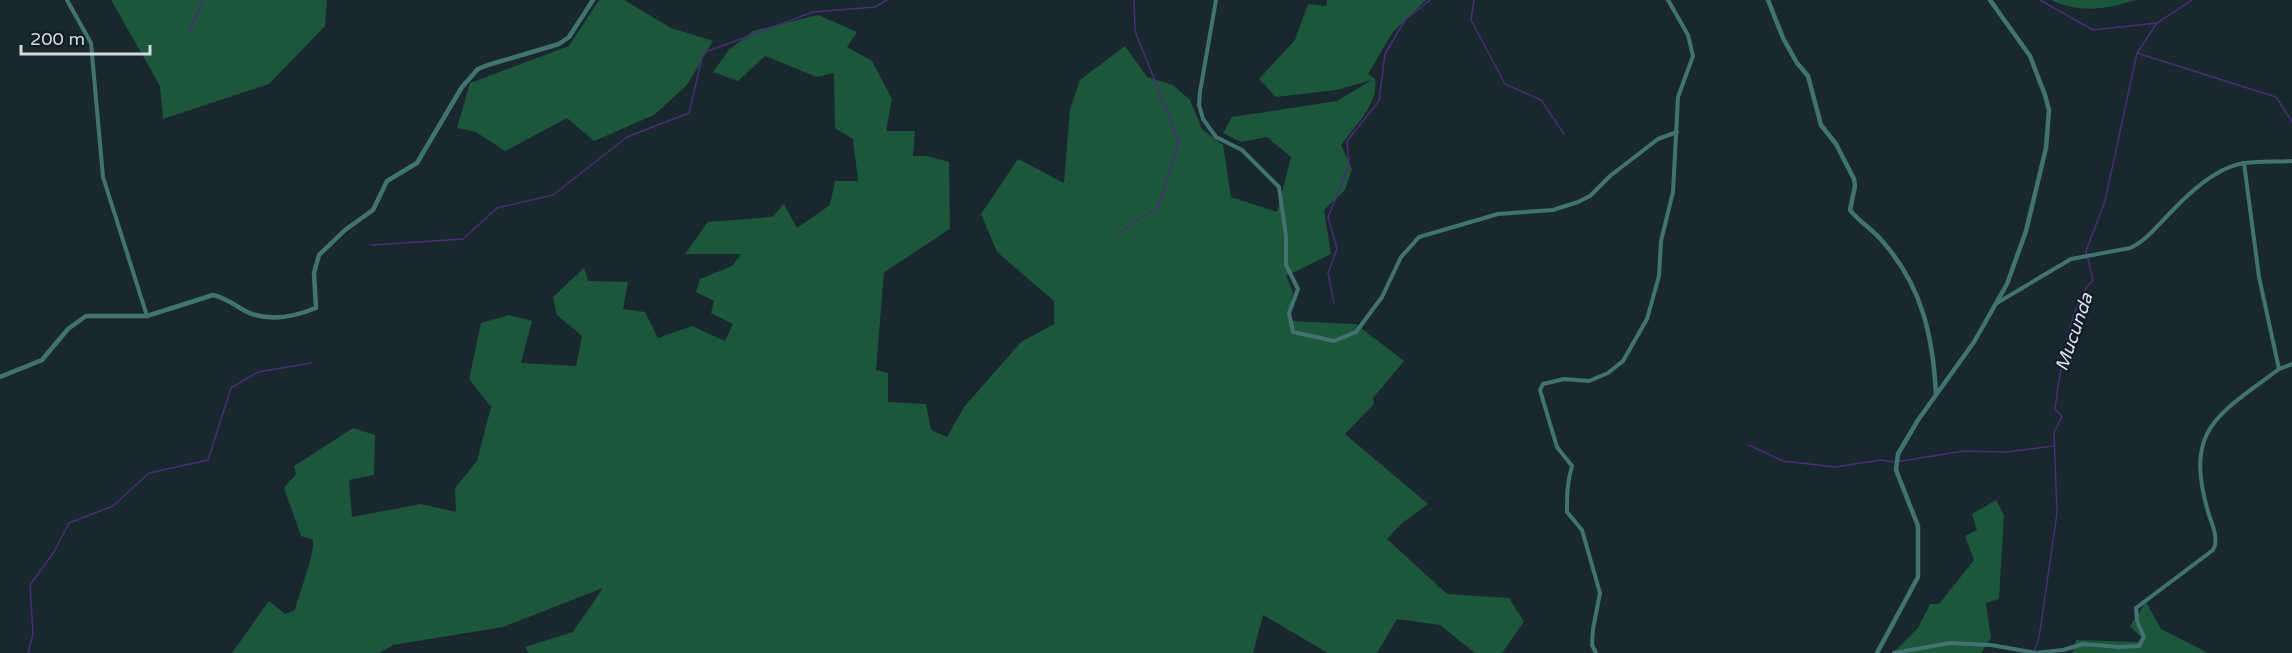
<svg xmlns="http://www.w3.org/2000/svg" width="2292" height="653" font-family="'Varela Round',sans-serif">
<rect width="100%" height="100%" fill="#19282e"/>
<g fill="#1c563b">
<path d="M 111,0 L 327,0 L 325,26 L 269,84 L 163,119 L 160,86 Z"/>
<path d="M 599,0 L 624,0 L 671,28 L 713,41 L 687,85 L 654,115 L 594,141 L 567,118 L 505,151 L 476,132 L 457,128 L 470,83 L 569,46 Z"/>
<path d="M 1327,0 L 1426,0 L 1393,32 L 1368,74 L 1375,79 C 1379,104 1355,126 1341,145 L 1352,169 L 1345,190 L 1324,210 L 1331,254 L 1286,276 L 1293,292 L 1288,321 L 1356,324 L 1404,361 L 1373,398 L 1374,404 L 1345,434 L 1428,504 L 1401,524 L 1387,539 L 1447,594 L 1509,598 L 1524,622 L 1502,653 L 1475,653 L 1440,625 L 1397,619 L 1377,653 L 1328,653 L 1263,615 L 1253,653 L 529,653 L 525,647 L 573,632 L 603,588 L 503,627 L 393,645 L 379,653 L 232,653 L 269,601 L 285,614 L 295,610 C 299,593 315,554 313,540 L 301,536 L 284,488 L 296,474 L 294,466 L 353,428 L 375,435 L 374,475 L 349,480 L 352,517 L 421,504 L 456,512 L 455,488 L 477,461 L 491,407 L 469,379 L 481,323 L 509,315 L 532,321 L 521,363 L 576,366 L 582,336 L 557,315 L 553,297 L 584,268 L 588,281 L 628,282 L 623,309 L 645,312 L 658,338 L 692,326 L 725,341 L 733,324 L 711,313 L 714,301 L 696,292 L 700,279 L 732,266 L 741,254 L 685,254 L 708,222 L 772,217 L 784,204 L 797,228 L 830,205 L 835,181 L 858,181 L 853,139 L 835,128 L 834,73 L 817,77 L 765,56 L 738,81 L 713,72 L 729,50 L 753,31 L 818,15 L 857,32 L 847,47 L 872,61 L 892,99 L 886,131 L 915,131 L 913,156 L 927,156 L 949,162 L 950,229 L 884,272 L 876,370 L 888,373 L 888,402 L 926,404 L 931,430 L 947,437 L 964,407 L 1021,342 L 1054,324 L 1054,301 L 997,252 L 981,214 L 1018,159 L 1064,183 L 1070,109 L 1080,80 L 1125,46 L 1147,77 L 1173,85 L 1190,100 L 1202,129 L 1223,145 L 1231,197 L 1277,212 L 1291,157 L 1267,137 L 1241,142 L 1223,133 L 1232,117 L 1337,101 L 1372,80 L 1336,90 L 1276,97 L 1259,79 L 1295,40 L 1308,4 L 1326,6 Z"/>
<path d="M 2051,0 L 2135,0 C 2107,10 2078,13 2051,0 Z"/>
<path d="M 1996,500 L 2004,515 L 1999,599 L 1986,603 L 1991,638 L 1981,653 L 1893,653 L 1918,628 L 1930,604 L 1939,604 L 1974,560 L 1965,536 L 1977,530 L 1972,514 Z"/>
<path d="M 2146,602 L 2161,629 L 2208,653 L 2072,653 L 2076,640 L 2138,642 L 2141,637 L 2130,626 Z"/>
</g>
<g fill="none" stroke-linecap="round" stroke-linejoin="round">
<g stroke="#492d77" stroke-width="1.5">
<path d="M 1474,0 L 1471,20 L 1505,84 L 1541,100 L 1564,134"/>
<path d="M 2040,0 L 2093,30 L 2157,23"/>
<path d="M 189,32 L 203,0"/>
<path d="M 2137,53 L 2276,97 L 2292,122"/>
<path d="M 1117,234 L 1159,206 L 1179,141 L 1135,31 L 1134,0"/>
<path d="M 372,245 L 463,239 L 497,208 L 553,195 L 627,137 L 689,113 L 703,53 L 813,12 L 875,7 L 887,0"/>
<path d="M 1334,303 L 1328,273 L 1337,249 L 1328,217 L 1349,166 L 1347,141 L 1379,101 L 1385,54 L 1405,20 L 1430,0"/>
<path d="M 1749,445 L 1783,461 L 1835,467 L 1881,460 L 1895,462 L 1964,451 L 2006,452 L 2053,446"/>
<path d="M 2034,652 L 2039,638 L 2057,513 L 2054,432 L 2062,417 L 2055,409 C 2059,377 2070,302 2093,280 L 2086,251 L 2105,201 L 2137,53 L 2157,23 L 2192,0"/>
<path d="M 28,653 L 33,634 L 30,585 L 54,552 L 69,523 L 113,506 L 149,473 L 208,460 L 231,388 L 258,372 L 311,363"/>
</g>
<g stroke="#417372" stroke-width="4">
<path d="M 67,0 L 91,43 L 103,177 L 147,316"/>
<path d="M 1216,0 L 1200,92 L 1199,105 L 1203,119 L 1216,137 L 1242,150 L 1279,187 L 1286,236 L 1286,265 L 1298,289 L 1289,313 L 1293,332 L 1334,341 L 1356,332 L 1382,297 L 1401,257 L 1419,237 L 1498,214 L 1553,210 L 1578,202 L 1590,196 L 1610,176 L 1658,139 L 1677,132"/>
<path d="M 1997,303 L 2071,259 L 2130,248 C 2147,240 2159,224 2172,211 C 2190,192 2218,166 2245,163 C 2261,161 2276,162 2292,161"/>
<path d="M 2279,369 L 2292,364"/>
<path d="M 1596,653 L 1592,645 L 1593,629 L 1600,593 L 1582,530 L 1567,512 C 1567,495 1567,482 1572,466 L 1557,447 L 1540,390 L 1543,384 L 1564,379 L 1589,381 L 1608,373 L 1623,361 L 1647,319 L 1659,276 L 1661,241 L 1673,192 L 1678,97 L 1693,56 L 1688,35 L 1668,0"/>
<path d="M 1894,653 L 1950,643 L 1991,645 L 2036,653 L 2063,650 L 2083,644 L 2119,647 L 2139,646 L 2144,637 L 2137,621 L 2136,608 L 2213,550 C 2219,540 2213,526 2209,515 C 2183,428 2217,416 2279,369 L 2259,277 L 2244,163"/>
</g>
<g stroke="#417372" stroke-width="4.5">
<path d="M 1768,0 L 1783,38 L 1797,63 L 1808,76 L 1821,125 L 1836,144 L 1854,179 L 1855,186 L 1850,210 C 1859,222 1874,230 1883,242 C 1922,286 1933,337 1936,394"/>
<path d="M 0,377 L 42,360 L 68,329 L 86,316 L 147,316 L 213,295 C 227,298 235,306 247,312 C 270,322 294,317 316,308 L 314,273 L 319,255 L 345,230 L 373,210 L 387,181 L 417,163 L 462,87 L 478,69 L 488,65 L 559,44 L 569,37 L 593,0"/>
<path d="M 1877,653 L 1918,577 L 1918,526 L 1896,470 L 1898,454 L 1918,420 L 1974,342 L 2007,284 L 2026,231 L 2046,148 L 2049,110 L 2045,95 L 2030,56 L 1990,0"/>
</g>
</g>
<g text-anchor="middle" stroke-width="4.5" stroke-linejoin="round" paint-order="stroke">
<g font-size="18" font-style="italic" fill="#e6e0f6" stroke="#101e25">
<text transform="translate(2074 332) rotate(-71)" y="6">Mucunda</text>
</g>
</g>
<path d="M21 45v9h129v-9" fill="none" stroke="#d1dbdf" stroke-width="3"/>
<text x="30" y="45" font-size="18" fill="#d1dbdf" stroke="#101e25" stroke-width="4.5" paint-order="stroke">200 m</text>
</svg>
